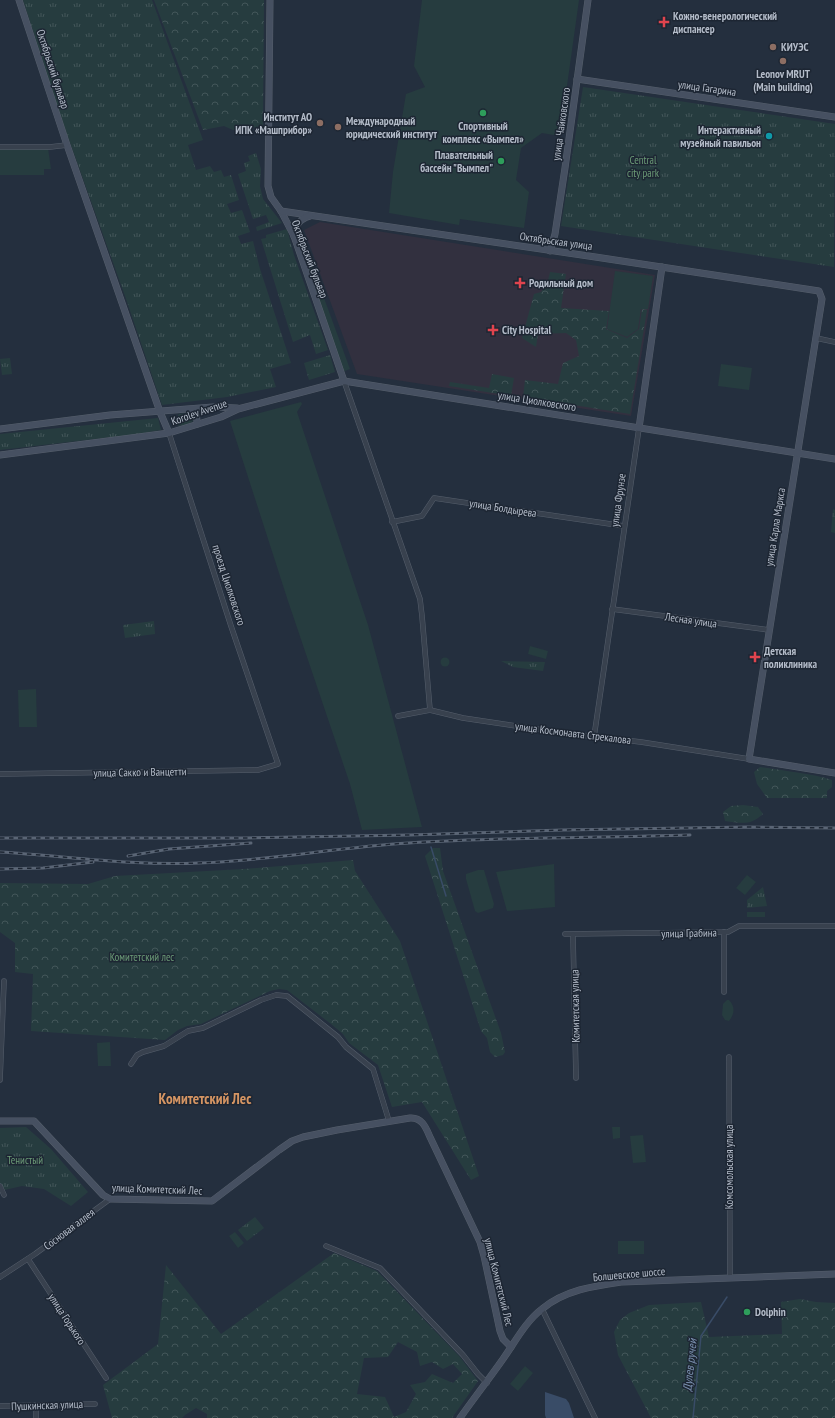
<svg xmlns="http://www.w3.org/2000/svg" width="835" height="1418" font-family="'PT Sans Narrow',sans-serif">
<defs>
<pattern id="forest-crowns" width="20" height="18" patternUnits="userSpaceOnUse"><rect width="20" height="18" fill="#263c3f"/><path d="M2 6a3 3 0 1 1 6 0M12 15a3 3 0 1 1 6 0" fill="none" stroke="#435659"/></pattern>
<pattern id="park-tufts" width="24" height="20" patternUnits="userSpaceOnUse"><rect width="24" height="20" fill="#263c3f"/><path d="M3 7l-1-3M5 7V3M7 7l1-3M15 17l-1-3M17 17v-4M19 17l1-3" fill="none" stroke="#435659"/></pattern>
</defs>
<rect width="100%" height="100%" fill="#242f3e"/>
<path fill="#32303f" d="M 320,222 L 655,275 L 631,416 L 357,374 L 304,230 Z"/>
<g fill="#263c3f">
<path d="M 422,0 L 579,0 L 560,136 L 542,133 L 521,148 L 516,180 L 529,192 L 524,228 L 460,219 L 459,225 L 389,213 L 393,172 L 406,94 L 425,87 L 414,66 Z"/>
<path d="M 0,148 L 48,148 L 51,169 L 44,169 L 44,175 L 0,175 Z"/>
<path d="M 301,235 L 350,369 L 342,372 L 296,237 Z"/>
<path d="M 615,271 L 653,276 L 648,309 L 641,309 L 638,329 L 627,337 L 607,329 Z"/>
<path d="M 721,364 L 752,368 L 749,390 L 718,386 Z"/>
<path d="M 301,402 L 302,404 L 297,412 L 368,625 L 422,827 L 362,830 L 350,784 L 288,601 L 230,421 Z"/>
<path d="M 191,413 L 194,417 C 193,424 186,425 179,426 C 175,422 176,419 179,414 Z"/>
<path d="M 530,646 L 548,651 L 546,659 L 528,654 Z"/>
<circle cx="445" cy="662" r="4.5"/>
<path d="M 36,689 L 37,727 L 19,727 L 18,690 Z"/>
<path d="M 554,864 L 555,907 L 507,911 L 496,872 Z"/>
<path d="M 478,870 L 484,870 L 494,904 L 493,908 L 478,913 L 475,911 L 466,879 L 466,874 Z"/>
<path d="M 747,875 L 756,882 L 745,895 L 736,888 Z"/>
<rect x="747" y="912" width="18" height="5"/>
<path d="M 727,1000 L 729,1000 C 736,1007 734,1015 729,1021 L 725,1020 L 722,1015 L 723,1004 Z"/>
<path d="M 110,1042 L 111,1066 L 98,1066 L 97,1043 Z"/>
<path d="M 612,1127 L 620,1127 L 620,1138 L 613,1139 Z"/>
<path d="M 643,1135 L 646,1162 L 633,1163 L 630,1136 Z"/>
<path d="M 235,1232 L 244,1243 L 238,1248 L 229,1236 Z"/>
<rect x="618" y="1241" width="26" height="13"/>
<path d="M 525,1366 L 533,1373 L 518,1391 L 510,1384 Z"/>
</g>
<g fill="url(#forest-crowns)" fill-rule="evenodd">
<path d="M 154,0 L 264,0 L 263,126 L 233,130 L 224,126 L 203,130 Z"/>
<path d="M 550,272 L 566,274 L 561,308 L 609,311 L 606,329 L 627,338 L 639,329 L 642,309 L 647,310 L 630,414 L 523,397 L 525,380 L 558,384 L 563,363 L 579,356 L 576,340 L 566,333 L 538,334 L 536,347 L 522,338 L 534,294 L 541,292 L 547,284 Z"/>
<path d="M 492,374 L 514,378 L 511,396 L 449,386 L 450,382 L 489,388 Z"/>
<path d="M 760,767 C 784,771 809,773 832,780 L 832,787 L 827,791 L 827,798 L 767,798 L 757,784 L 754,772 Z"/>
<path d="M 743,805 L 758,807 L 763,814 C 750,826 742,823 725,821 L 723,812 L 731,806 Z"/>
<path d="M 433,848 L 440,848 L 443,871 L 501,1033 L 505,1052 L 503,1055 L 495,1057 L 490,1052 L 487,1038 L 481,1031 L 425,856 Z"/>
<path d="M 353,860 L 355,871 L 400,941 L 479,1176 L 471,1180 L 422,1102 L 392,1107 L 378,1065 L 349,1043 L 343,1034 L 331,1024 L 287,990 L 279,989 L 270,991 L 201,1024 L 187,1026 L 178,1030 L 165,1040 L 31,1031 L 33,974 L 15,972 L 15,943 L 0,932 L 0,883 L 88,884 L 115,876 L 244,869 Z"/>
<path d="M 334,1253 L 377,1271 L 460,1357 L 478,1381 L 452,1418 L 207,1418 L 207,1414 L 196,1408 L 185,1415 L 182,1418 L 112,1418 L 103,1385 L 158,1344 L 166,1265 L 221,1334 ZM 398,1342 L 417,1352 L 420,1366 L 432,1362 L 443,1369 L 453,1364 L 462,1374 L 453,1383 L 432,1374 L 425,1382 L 410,1385 L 416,1394 L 406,1412 L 394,1417 L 385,1397 L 357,1394 L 364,1358 L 388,1357 Z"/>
<path d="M 800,1299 L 816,1302 L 835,1303 L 835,1418 L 651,1418 L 618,1355 L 614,1332 L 620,1320 L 629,1313 L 649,1305 L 701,1302 L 709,1337 L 782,1334 L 781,1302 Z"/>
</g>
<g fill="url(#park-tufts)">
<path d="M 23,0 L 152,0 L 203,140 L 188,145 L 196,170 L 210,166 L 214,172 L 221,170 L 224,177 L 231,175 L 239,200 L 227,204 L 231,213 L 242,210 L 250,232 L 238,236 L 241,244 L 253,241 L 260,269 L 291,363 L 270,369 L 276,387 L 227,397 L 162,405 L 125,296 L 63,123 Z"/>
<path d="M 583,87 L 835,124 L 834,267 L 561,226 Z"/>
<path d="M 256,153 L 261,169 L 260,186 L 263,199 L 282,223 L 257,231 L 256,227 L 269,222 L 266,215 L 253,219 L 238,174 L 246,171 L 244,163 L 250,161 L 248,156 Z"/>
<path d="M 287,229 L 294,255 L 328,350 L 316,354 L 310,335 L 293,342 L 261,239 L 266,238 L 266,235 Z"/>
<path d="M 330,355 L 335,372 L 309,380 L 304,363 Z"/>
<path d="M 10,358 L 12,374 L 2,375 L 0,359 Z"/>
<path d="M 158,418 L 161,430 L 138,434 L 0,450 L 0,434 Z"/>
<path d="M 833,509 L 835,510 L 835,533 L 831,532 Z"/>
<path d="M 154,621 L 155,634 L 125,638 L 123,625 Z"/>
<path d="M 501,661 L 545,662 L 543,671 L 513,667 Z"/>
<path d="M 763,887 L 767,906 L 747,908 L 747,900 Z"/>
<path d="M 26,1127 L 51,1149 L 88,1192 L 71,1206 L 44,1189 L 22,1186 L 0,1191 L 0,1128 Z"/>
<path d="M 255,1217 L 264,1228 L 247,1241 L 238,1230 Z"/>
</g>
<path fill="#394c67" d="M 545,1392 L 566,1399 L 569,1403 L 574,1418 L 546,1418 L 545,1415 Z"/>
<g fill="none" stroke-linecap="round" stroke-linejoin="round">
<g stroke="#394c67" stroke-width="1.5">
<path d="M 431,847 L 446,896"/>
<path d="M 693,1418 L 701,1336 L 727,1297"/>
</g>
<defs>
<g id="street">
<path d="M 0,147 L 50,147 L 67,145"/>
<path d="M 816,338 L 835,342"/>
<path d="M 344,381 L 420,599 L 422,616 L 430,710"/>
<path d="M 392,522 L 422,516 L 434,498 L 624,526"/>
<path d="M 612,609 L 769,630"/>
<path d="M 398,716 L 430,710 L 463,718 L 563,733 L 641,742 L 749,759"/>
<path d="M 594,737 L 639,428"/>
<path d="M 0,774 L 258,770 L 278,764 L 231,626 L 169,433"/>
<path d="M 724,932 L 724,992"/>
<path d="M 565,934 L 728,932 L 739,926 L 835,926"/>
<path d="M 573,935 L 576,1078"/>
<path d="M 729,1057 L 730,1277"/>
<path d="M 131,1064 L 137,1055 L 143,1052 L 164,1046 L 188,1031 L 203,1028 L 261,1000 L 276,995 L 287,996 L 338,1037 L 346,1047 L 373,1069 L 389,1121"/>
<path d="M 0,1080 L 4,981"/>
<path d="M 0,1186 L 4,1195"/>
<path d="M 326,1246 L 380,1268 L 463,1355 L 478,1374 L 487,1383"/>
<path d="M 28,1259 L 106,1378"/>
<path d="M 0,1277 L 35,1254 L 110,1199"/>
<path d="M 542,1309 L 595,1418"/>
<path d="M 36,1405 L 36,1418"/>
<path d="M 0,1406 L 95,1404"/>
</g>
<g id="secondary">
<path d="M 19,0 L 67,145 L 160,412 L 169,433"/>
<path d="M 270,0 L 268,186 L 271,197 L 281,211 L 294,236 L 344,381"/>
<path d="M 577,79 L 835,117"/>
<path d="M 281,211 C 460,237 640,263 819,291 L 822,299 L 749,759 L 835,773"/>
<path d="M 294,236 C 295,226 299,219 310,216"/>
<path d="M 550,251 L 555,234 L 565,168 L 588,0"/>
<path d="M 189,410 C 197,412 197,417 197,424"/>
<path d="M 639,428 L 662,267"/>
<path d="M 0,429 L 110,415 L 213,407 L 237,408"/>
<path d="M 0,455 L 169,433 L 221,417 L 238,409 L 344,381 L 835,459"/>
<path d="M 0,1121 L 34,1121 L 103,1195 L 110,1199 L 212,1201 L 279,1150 L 292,1141 L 303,1137 L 337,1130 L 410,1118 C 422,1117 426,1128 430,1137 L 480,1242 L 484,1256 L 500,1331 L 503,1339 L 511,1347"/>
<path d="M 460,1418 C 474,1398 489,1379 503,1359 C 515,1342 526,1321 542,1309 C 565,1290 594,1286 622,1282 L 835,1274"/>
</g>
</defs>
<use href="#street" stroke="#565f6c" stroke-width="5.5"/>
<use href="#secondary" stroke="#565f6c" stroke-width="7"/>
<use href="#street" stroke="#38414e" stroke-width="4.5"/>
<use href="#secondary" stroke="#465061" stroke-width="6"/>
<defs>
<g id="rail">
<path d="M 0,838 L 245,838 L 410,835 L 562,830 L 747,827 L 835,828"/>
<path d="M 0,852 C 66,856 132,866 198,863 C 268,861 338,847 409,843 C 503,837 597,838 690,835"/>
<path d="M 128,856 L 169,849 L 251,843"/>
<path d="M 0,869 L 43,868 L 93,862"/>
</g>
</defs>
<use href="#rail" stroke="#5a6575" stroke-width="3"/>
<use href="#rail" stroke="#1d2633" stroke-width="1.5" stroke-dasharray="4.5" stroke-linecap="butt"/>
</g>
<g fill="#e0444e" stroke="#1d2633" stroke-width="1.5">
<path d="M662 16h4v4h4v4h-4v4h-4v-4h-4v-4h4z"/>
<path d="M518 277h4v4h4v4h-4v4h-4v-4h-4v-4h4z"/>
<path d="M491 324h4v4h4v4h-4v4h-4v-4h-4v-4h4z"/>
<path d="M753 651h4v4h4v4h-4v4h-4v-4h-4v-4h4z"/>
</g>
<g fill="#8d6e63" stroke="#1d2633" stroke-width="1.5">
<circle cx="773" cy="47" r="4"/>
<circle cx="783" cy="61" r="4"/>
<circle cx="320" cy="123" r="4"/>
<circle cx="338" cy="127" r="4"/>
</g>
<g fill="#2e9e5b" stroke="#1d2633" stroke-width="1.5">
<circle cx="483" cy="113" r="4"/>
<circle cx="501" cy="161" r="4"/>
<circle cx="747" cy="1312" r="4"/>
</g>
<circle fill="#0f9aa8" stroke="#1d2633" stroke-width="1.5" cx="769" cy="136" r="4"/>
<g text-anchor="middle" stroke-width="3" stroke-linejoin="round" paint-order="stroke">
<g font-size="11" font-weight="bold" fill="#b4bcc9" stroke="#1d2633" text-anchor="start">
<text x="673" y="20">Кожно-венерологический<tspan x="673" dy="13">диспансер</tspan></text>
<text x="781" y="51">КИУЭС</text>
<text x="783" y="78" text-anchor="middle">Leonov MRUT<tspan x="783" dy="13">(Main building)</tspan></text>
<text x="312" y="121" text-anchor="end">Институт АО<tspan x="312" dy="13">ИПК «Машприбор»</tspan></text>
<text x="346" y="125">Международный<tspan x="346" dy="13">юридический институт</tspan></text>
<text x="483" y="130" text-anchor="middle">Спортивный<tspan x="483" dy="13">комплекс «Вымпел»</tspan></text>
<text x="761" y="134" text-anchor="end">Интерактивный<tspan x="761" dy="13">музейный павильон</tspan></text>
<text x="493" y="159" text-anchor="end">Плавательный<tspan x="493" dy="13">бассейн "Вымпел"</tspan></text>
<text x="529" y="287">Родильный дом</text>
<text x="502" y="334">City Hospital</text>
<text x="764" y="655">Детская<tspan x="764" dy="13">поликлиника</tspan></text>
<text x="755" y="1316">Dolphin</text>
</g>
<g font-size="11" fill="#b4bcc9" stroke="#1d2633">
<text transform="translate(53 69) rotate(72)" y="4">Октябрьский бульвар</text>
<text transform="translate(707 88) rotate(8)" y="4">улица Гагарина</text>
<text transform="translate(561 124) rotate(-82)" y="4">улица Чайковского</text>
<text transform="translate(556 241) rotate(8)" y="4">Октябрьская улица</text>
<text transform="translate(310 259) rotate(69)" y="4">Октябрьский бульвар</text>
<text transform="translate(537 401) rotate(9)" y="4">улица Циолковского</text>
<text transform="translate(199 412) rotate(-19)" y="4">Korolev Avenue</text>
<text transform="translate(618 500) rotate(-82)" y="4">улица Фрунзе</text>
<text transform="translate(503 508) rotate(9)" y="4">улица Болдырева</text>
<text transform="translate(775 527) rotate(-81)" y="4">улица Карла Маркса</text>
<text transform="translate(229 585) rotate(72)" y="4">проезд Циолковского</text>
<text transform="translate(691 620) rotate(8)" y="4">Лесная улица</text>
<text transform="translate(573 733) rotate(7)" y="4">улица Космонавта Стрекалова</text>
<text transform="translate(140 772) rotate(-1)" y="4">улица Сакко и Ванцетти</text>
<text transform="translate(689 933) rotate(-1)" y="4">улица Грабина</text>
<text transform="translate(575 1006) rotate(-91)" y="4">Комитетская улица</text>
<text transform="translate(729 1167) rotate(-90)" y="4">Комсомольская улица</text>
<text transform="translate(157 1189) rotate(2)" y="4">улица Комитетский Лес</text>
<text transform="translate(69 1229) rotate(-37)" y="4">Сосновая аллея</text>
<text transform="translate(629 1274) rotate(-5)" y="4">Болшевское шоссе</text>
<text transform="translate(499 1282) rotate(76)" y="4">улица Комитетский Лес</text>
<text transform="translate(67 1319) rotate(57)" y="4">улица Горького</text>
<text transform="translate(47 1405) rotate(-2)" y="4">Пушкинская улица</text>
</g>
<g font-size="11" fill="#6b9a76" stroke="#1d2633">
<text x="643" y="164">Central<tspan x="643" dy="13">city park</tspan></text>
<text x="142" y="961">Комитетский лес</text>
<text x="25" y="1164">Тенистый</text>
</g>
<g font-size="12" font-style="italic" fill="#7c92b1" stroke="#1d2633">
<text transform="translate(690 1365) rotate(-84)" y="4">Дулев ручей</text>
</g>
<g font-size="15" font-weight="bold" fill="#d59563" stroke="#1d2633">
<text x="205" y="1104">Комитетский Лес</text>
</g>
</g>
</svg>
